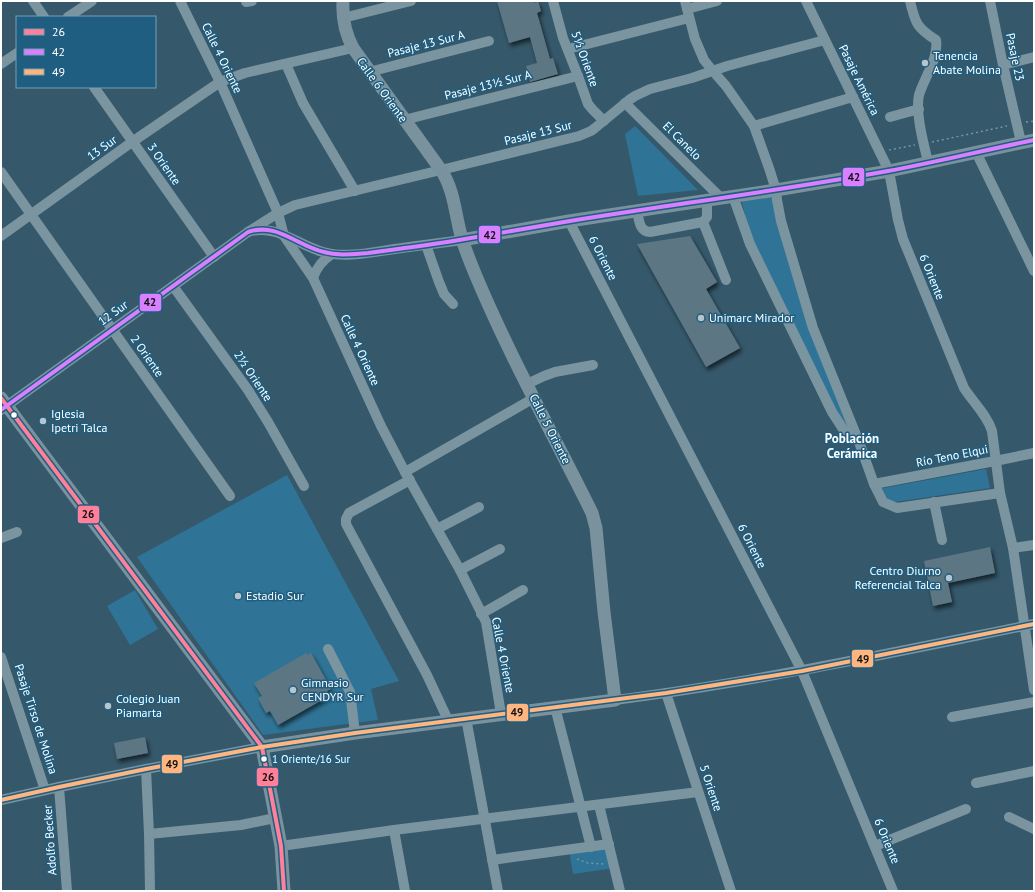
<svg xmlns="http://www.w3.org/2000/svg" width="1035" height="892" font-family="'PT Sans',sans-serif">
<defs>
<filter id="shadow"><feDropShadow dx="2" dy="3.5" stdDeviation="2" flood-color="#0009"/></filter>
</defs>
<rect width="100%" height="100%" fill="#35586a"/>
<g fill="#2f7496">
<path d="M 635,126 L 698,190 L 638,196 L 625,134 Z"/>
<path d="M 772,194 L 854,435 L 844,426 L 752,244 L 741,198 Z"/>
<path d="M 986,469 L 990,488 L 895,502 L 884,498 L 879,489 Z"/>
<path d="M 287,475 L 399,681 L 371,689 L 378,720 L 354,723 L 263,735 L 137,557 Z"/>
<path d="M 135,590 L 158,629 L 130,645 L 107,606 Z"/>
<path d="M 609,844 L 615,868 L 573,874 L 569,850 Z"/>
</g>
<g fill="#5c7684" filter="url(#shadow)">
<path d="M 497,1 L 534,1 L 534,3 L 538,1 L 541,11 L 537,13 L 550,59 L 553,58 L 558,74 L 530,82 L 526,66 L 537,63 L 530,37 L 509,43 Z"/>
<path d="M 690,236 L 717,282 L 706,289 L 740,348 L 706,367 L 637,244 Z"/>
<path d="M 990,547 L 995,573 L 948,583 L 952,602 L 933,606 L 924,561 Z"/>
<path d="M 306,653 L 308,655 L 311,653 L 331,689 L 327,691 L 329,696 L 278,725 L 270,711 L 266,713 L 258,698 L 262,696 L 254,683 Z"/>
<path d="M 145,737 L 148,753 L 117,759 L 114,743 Z"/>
</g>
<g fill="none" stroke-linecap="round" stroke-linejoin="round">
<g stroke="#7a94a0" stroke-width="1.5" stroke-dasharray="2 3" stroke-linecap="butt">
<path d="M 1026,122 L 1034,121"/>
<path d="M 932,142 L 1007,126"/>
<path d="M 889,150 L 915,145"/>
<path d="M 577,859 L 588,863 L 604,864"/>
</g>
<g stroke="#7a94a0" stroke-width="10">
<path d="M 33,1 L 44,17"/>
<path d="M 180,1 L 220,82 L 278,213 L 284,236 L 313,278 L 381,426 L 405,472 L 460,570 L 486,622 L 501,714"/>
<path d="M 553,1 L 563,38 L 578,76 L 588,104 L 593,110 L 604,121"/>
<path d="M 685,1 L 695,39 L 704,60 L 712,70 L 726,86 L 754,126 L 769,168 L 776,190 L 777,200 L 781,221 L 813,328 L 859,442 L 874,484 L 883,502 L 897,508 L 1000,493"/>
<path d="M 806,1 L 889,171 L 898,220 L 903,239 L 964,388 C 973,402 987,415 992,431 L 1000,493 L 1013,548 L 1034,690"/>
<path d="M 910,1 C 915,23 917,28 936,40 C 939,58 924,78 919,95 C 915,113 924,145 928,162"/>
<path d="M 990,1 L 1003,65 L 1021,142"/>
<path d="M 246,2 L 252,1"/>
<path d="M 687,9 L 717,1"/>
<path d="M 68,17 L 92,1"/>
<path d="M 343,18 L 411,1"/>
<path d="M 568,49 L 689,18"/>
<path d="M 1,64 L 17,53"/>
<path d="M 286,64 L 303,103 L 355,191"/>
<path d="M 1003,65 L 1034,57"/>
<path d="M 369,72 L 489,41"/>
<path d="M 94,87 L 214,257"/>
<path d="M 625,103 L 721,198"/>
<path d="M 890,117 L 919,109"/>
<path d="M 404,120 L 578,76"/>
<path d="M 754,126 L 853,97"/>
<path d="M 976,152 L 1034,271"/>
<path d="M 1,172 L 230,496"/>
<path d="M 733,196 L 750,244 L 832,412 L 843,429 L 858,440"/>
<path d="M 637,211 C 639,219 639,232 650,232 L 703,222 L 707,217 L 707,200"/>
<path d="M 569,221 L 802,671 L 893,891"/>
<path d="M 703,222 L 726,280"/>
<path d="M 248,232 L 278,213 L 295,205 L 441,170 L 579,136 L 591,131 L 595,128 L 629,100 L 635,96 L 650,89 L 692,78 L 727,66 L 825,40"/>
<path d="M 1,236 L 132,142 L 220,82 L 245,73 L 353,48"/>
<path d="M 426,245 L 439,282 L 444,294 L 453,304"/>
<path d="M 313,278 C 317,267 322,261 332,254"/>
<path d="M 173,286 L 248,390 L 268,422 L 304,486"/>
<path d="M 527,384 L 544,376 L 555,372 L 593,365"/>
<path d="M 1,410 L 248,232 C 276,223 297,245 323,252 C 346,259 377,251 402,248 C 422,245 442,243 462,240"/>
<path d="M 405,472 L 534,398"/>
<path d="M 410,480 L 349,513 L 346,519 L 346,524 L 427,675 L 448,720"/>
<path d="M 874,484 L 995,461 L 1034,453"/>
<path d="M 934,502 L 942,540"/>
<path d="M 437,529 L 479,507"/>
<path d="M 1,538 L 17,532"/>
<path d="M 1013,548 L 1034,545"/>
<path d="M 460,570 L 500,549"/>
<path d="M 481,614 L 523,590"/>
<path d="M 328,649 L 350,692 L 355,733"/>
<path d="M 1,657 L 45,790"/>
<path d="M 666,693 L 731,891"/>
<path d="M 615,700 C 756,682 895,652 1034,624"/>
<path d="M 555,707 L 591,847"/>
<path d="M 952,717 L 1034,702"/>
<path d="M 466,718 L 498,891"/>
<path d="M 146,769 L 149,834 L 150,891"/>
<path d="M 976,783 L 1034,771"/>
<path d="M 59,787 L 67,891"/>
<path d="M 1,800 L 59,787 L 146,769 L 262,747"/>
<path d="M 599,805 L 620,891"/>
<path d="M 1009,817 L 1034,829"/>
<path d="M 394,830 L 405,891"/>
<path d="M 149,834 L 241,825 L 275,818"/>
<path d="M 281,846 L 394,830 L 698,792"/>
<path d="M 875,846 L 966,809"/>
<path d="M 492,860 L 609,844"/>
</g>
<g stroke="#79929e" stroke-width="13">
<path d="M 462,240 L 569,221 L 776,190 L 889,171 L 1034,140"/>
<path d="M 1,398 L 262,747 L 281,846 L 284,891"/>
<path d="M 262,747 L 355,733 L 615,700 L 604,612 L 596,528 L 592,513 C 553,434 510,357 476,276 C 471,264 466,252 462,239 C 455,216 455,191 441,170 L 353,48 C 345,33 342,18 343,1"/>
</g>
<defs>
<path id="bus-1" d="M 1,398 L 262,747 L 281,846 L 284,891"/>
<path id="bus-2" d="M 1,410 L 248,232 C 277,222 297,246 324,252 C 338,256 353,254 368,253 C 398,249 429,245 459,240 C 496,234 533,227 570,221 C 676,204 783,190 888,171 C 937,162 985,150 1034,140"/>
<path id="bus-3" d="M 1,800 L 59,787 L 146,769 L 262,747 L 355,733 L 666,693 L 802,671 L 1034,624"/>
</defs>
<use href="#bus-1" stroke="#1f5e80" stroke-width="7"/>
<use href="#bus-2" stroke="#1f5e80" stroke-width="7"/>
<use href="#bus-3" stroke="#1f5e80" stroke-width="7"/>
<use href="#bus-1" stroke="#ff8098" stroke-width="4"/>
<use href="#bus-2" stroke="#d880ff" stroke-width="4"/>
<use href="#bus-3" stroke="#ffb580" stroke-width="4"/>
</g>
<g fill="#b8c5cb" stroke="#1f5e80" stroke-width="1.5">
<circle cx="925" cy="63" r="4"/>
<circle cx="701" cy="318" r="4"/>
<circle cx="43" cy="421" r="4"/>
<circle cx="949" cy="578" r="4"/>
<circle cx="238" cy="596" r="4"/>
<circle cx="293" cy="690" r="4"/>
<circle cx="108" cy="706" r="4"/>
</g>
<g fill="#fff" stroke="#1f5e80" stroke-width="1.5">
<circle cx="14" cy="415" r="3.5"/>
<circle cx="264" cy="759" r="3.5"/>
</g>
<g text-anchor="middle" stroke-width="3" stroke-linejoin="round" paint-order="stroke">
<g font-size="11" fill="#fff" stroke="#1f5e80" text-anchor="start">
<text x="272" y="763">1 Oriente/16 Sur</text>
</g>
<g font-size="12" fill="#fff" stroke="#1f5e80">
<text transform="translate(426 44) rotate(-14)" y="4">Pasaje 13 Sur A</text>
<text transform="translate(1015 57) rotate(78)" y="4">Pasaje 23</text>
<text transform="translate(222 58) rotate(64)" y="4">Calle 4 Oriente</text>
<text transform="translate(585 59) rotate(70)" y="4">5½ Oriente</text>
<text transform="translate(859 80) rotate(64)" y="4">Pasaje América</text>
<text transform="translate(488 85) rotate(-14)" y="4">Pasaje 13½ Sur A</text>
<text transform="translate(382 90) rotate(54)" y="4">Calle 6 Oriente</text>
<text transform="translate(538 133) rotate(-14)" y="4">Pasaje 13 Sur</text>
<text transform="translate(682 141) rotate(45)" y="4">El Canelo</text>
<text transform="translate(102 148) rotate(-36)" y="4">13 Sur</text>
<text transform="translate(164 164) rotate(55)" y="4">3 Oriente</text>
<text transform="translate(603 258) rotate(63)" y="4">6 Oriente</text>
<text transform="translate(932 277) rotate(68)" y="4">6 Oriente</text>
<text transform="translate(113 313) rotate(-36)" y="4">12 Sur</text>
<text transform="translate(360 350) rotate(65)" y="4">Calle 4 Oriente</text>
<text transform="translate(147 356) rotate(55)" y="4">2 Oriente</text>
<text transform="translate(253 376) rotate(56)" y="4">2½ Oriente</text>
<text transform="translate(550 429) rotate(63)" y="4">Calle 5 Oriente</text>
<text transform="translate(952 456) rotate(-11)" y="4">Río Teno Elqui</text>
<text transform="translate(752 546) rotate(63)" y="4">6 Oriente</text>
<text transform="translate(503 655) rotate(79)" y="4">Calle 4 Oriente</text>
<text transform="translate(36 719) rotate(72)" y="4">Pasaje Tirso de Molina</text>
<text transform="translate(711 788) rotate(72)" y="4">5 Oriente</text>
<text transform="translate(50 840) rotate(-94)" y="4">Adolfo Becker</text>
<text transform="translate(887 841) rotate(67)" y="4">6 Oriente</text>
</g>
<g font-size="12" fill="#fff" stroke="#1f5e80" text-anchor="start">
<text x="933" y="60">Tenencia<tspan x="933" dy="14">Abate Molina</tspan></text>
<text x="709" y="322">Unimarc Mirador</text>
<text x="51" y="418">Iglesia<tspan x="51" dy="14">Ipetri Talca</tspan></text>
<text x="941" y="575" text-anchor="end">Centro Diurno<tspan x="941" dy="14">Referencial Talca</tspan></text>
<text x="246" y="600">Estadio Sur</text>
<text x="301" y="687">Gimnasio<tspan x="301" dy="14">CENDYR Sur</tspan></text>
<text x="116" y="703">Colegio Juan<tspan x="116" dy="14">Piamarta</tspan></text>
</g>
<g font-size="13" font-weight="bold" fill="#fff" stroke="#1f5e80">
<text x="852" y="443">Población<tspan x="852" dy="15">Cerámica</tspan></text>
</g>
</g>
<g stroke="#1f5e80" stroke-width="1.5">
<rect x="842" y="167" width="23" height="20" rx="4" fill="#d880ff"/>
<rect x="478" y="225" width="23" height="19" rx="4" fill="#d880ff"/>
<rect x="139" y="293" width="23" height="19" rx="4" fill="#d880ff"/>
<rect x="77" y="505" width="23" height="19" rx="4" fill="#ff8098"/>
<rect x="851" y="649" width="23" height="19" rx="4" fill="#ffb580"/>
<rect x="506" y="703" width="23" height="19" rx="4" fill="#ffb580"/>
<rect x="161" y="754" width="22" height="20" rx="4" fill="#ffb580"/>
<rect x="256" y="767" width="23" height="20" rx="4" fill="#ff8098"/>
</g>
<g font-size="11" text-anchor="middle" font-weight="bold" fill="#111">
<text x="854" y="181">42</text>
<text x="490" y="239">42</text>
<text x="150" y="306">42</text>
<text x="88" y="518">26</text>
<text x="863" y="663">49</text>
<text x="517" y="716">49</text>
<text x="172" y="768">49</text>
<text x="268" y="781">26</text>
</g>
<rect width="1035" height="892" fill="none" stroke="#ffffff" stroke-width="4"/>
<rect x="16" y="16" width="140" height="72" fill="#1f5e80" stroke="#799eb3"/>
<rect x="24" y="29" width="20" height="6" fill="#ff8098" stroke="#799eb3"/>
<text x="52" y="36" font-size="12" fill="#ffffff">26</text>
<rect x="24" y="49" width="20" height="6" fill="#d880ff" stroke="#799eb3"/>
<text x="52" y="56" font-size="12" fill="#ffffff">42</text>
<rect x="24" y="69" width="20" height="6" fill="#ffb580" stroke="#799eb3"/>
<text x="52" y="76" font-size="12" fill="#ffffff">49</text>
</svg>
